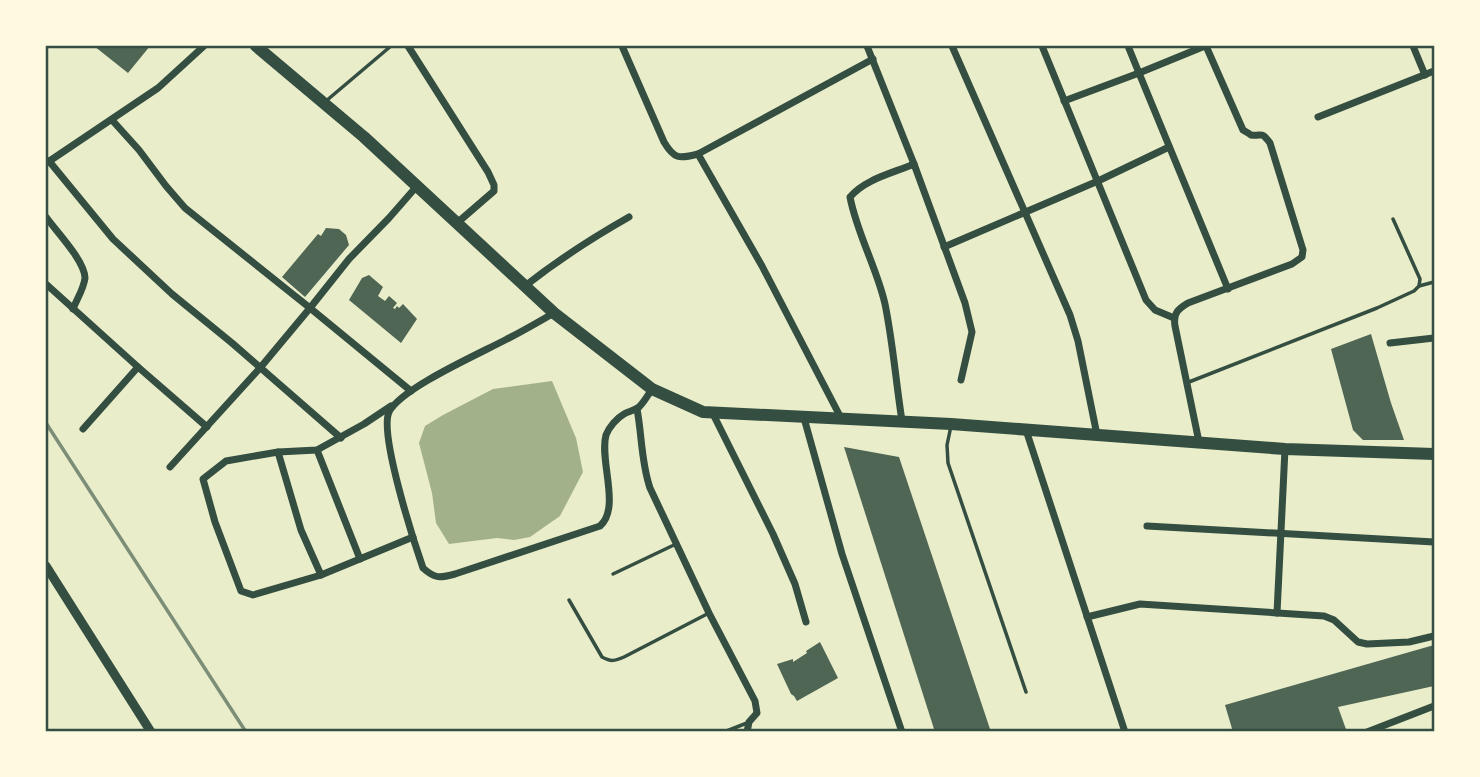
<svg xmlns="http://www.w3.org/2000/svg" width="1480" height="777" font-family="'Fira Sans Condensed',sans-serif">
<rect width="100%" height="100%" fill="#e9edc9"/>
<path fill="#a3b18a" d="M 552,381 L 576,438 L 583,472 L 560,516 L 530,537 L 514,540 L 497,538 L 449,544 L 436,523 L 432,493 L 419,443 L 425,426 L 443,415 L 493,389 Z"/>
<g fill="#4f6655">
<path d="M 94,46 L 150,46 L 128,73 Z"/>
<path d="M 326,228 L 339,229 L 346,235 L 349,245 L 305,297 L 282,277 L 318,234 L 321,236 Z"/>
<path d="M 369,275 L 383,287 L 378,296 L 385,301 L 389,296 L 397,303 L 393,308 L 395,309 L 397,306 L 399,308 L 403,304 L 417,319 L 401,343 L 349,300 L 362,278 Z"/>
<path d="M 1371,334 L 1391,403 L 1404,440 L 1363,440 L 1353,430 L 1331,349 Z"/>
<path d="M 844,447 L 899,457 L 991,732 L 935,732 Z"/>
<path d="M 820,642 L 838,678 L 797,701 L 794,696 L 791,694 L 777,664 L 793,659 L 793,662 L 807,653 L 806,651 Z"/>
<path d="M 1434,645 L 1434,686 L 1338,707 L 1347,732 L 1233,732 L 1225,705 Z"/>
</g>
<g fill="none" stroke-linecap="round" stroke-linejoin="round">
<g stroke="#344e41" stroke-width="3.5">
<path d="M 326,101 L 391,46"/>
<path d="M 1419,286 L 1434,282"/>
<path d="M 1189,382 L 1377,308 L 1414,291 L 1419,286 L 1420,279 L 1393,219"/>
<path d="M 951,426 L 947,445 L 948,463 L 1026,692"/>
<path d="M 613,574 L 676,544"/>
<path d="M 569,600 L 602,657 C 611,662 615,661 624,657 L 709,613"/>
<path d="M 724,732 L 747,723"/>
</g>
<g stroke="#344e41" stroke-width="7">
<path d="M 408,46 L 488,172 L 494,185 L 494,191 L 457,223"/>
<path d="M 622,46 L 664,142 C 674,159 679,159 698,154"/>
<path d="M 867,46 L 914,164 L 965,303 L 972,332 L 961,380"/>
<path d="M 952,46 L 1070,315 L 1078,341 L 1097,435"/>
<path d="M 1042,46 L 1146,300 L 1155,310 L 1174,318"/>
<path d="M 1205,46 L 1139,73 L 1228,289"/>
<path d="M 1413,46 L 1425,75"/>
<path d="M 1064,101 L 1139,73 L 1128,46"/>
<path d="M 1318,117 L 1434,71"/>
<path d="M 112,120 L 139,150 L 166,186 L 185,208 L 310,308 L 411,391"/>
<path d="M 49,161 L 113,239 L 172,294 L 232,343 L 341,438"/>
<path d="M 48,162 L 158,88 L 204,46"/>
<path d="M 46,217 C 56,231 85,261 85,278 C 84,288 77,299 73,309"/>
<path d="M 944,247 L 1098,181 L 1169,147"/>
<path d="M 46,284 L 138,367 L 207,427"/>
<path d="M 525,286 C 558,260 592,238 629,217"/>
<path d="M 554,313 C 538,322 523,331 507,339 C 481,353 401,388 389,412 C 379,434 414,542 423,568 C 435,579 440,578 455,574 L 600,526 C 621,508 599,460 606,435 C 609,427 617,418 624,414 C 629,411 634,411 639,407 C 644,402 648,395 652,389"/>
<path d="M 1390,343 L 1434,338"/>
<path d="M 391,406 L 364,424 L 317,450 L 278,452 L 226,461 L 203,479 L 215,522 L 241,591 L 253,595 L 321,575 L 413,537"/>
<path d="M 637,409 C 642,435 641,462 650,488 L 709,613 L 755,701 L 757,713 L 749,722 L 747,732"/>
<path d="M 713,414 L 773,534 L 795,584 L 806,622"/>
<path d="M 804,418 L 842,554 L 902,732"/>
<path d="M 841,418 L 762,266 L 698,154 L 873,59"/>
<path d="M 902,421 C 896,383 893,343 885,304 C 877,268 857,234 850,197 C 865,179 893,173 914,164"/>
<path d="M 83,429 L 138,367"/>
<path d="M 1026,430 L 1125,732"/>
<path d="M 1199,442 L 1175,326 C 1173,313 1178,309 1188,303 L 1292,264 L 1302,257 L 1303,250 L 1270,143 C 1260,130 1262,137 1251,135 C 1250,134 1243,130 1243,130 L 1206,46"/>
<path d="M 317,450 L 360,559"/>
<path d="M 278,452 L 301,530 L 321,575"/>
<path d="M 170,467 L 260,368 L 310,308 L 349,259 L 389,218 L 417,186"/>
<path d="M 1147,526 L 1434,542"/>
<path d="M 1277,613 L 1285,449"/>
<path d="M 1087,617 L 1140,604 L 1324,616 L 1334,620 L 1358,642 L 1367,644 L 1409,642 L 1434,636"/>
<path d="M 1367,732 L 1434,706"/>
</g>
<path stroke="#344e41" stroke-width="9" d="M 46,566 L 151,732"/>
<path stroke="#344e41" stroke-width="12" d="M 256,46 L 364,137 L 554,313 L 652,389 L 703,412 L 951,424 L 1285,449 L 1434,454"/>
<path stroke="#7c8e77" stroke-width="3.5" d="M 46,423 L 246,732"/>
</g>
<rect width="1480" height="777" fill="none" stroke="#fefae0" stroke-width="94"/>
<rect x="47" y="47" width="1386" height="683" fill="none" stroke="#344e41" stroke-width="2.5"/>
</svg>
